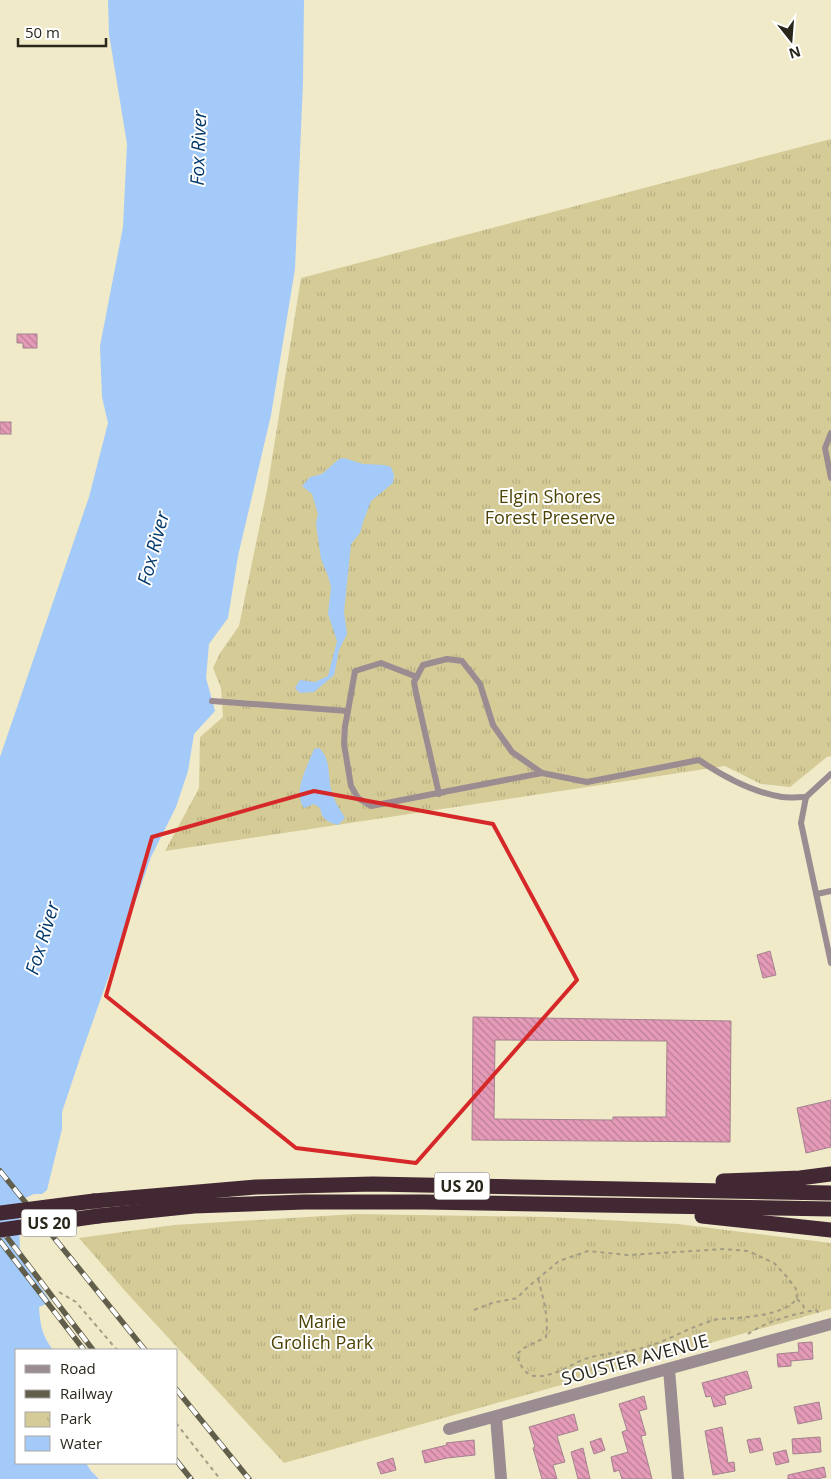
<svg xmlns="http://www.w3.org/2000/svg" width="831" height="1479" font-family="'Open Sans',sans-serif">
<defs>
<pattern id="park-tufts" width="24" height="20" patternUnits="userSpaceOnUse" patternTransform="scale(1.25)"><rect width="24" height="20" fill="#d5cb97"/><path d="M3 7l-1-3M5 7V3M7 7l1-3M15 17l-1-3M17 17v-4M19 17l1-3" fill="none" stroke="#b7ae82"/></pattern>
<pattern id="building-back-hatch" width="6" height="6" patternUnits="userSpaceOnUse" patternTransform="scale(1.25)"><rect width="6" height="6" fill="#e59bb8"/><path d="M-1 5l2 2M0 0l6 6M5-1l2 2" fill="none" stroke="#ba7e95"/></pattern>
</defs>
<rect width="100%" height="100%" fill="#f0eac9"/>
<g fill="url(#park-tufts)">
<path d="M 831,139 L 831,756 L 827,757 L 790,787 L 761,784 L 725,766 L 165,851 L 199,788 L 200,737 L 223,717 L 221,688 L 213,668 L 220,653 L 239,626 L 267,490 L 301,278 Z"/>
<path d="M 356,1214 L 549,1217 L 678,1224 L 831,1243 L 831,1309 L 284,1463 L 126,1292 L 79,1238 L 174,1225 Z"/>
</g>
<g fill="#a3caf8">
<path d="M 108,0 L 304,0 L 303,82 L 295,269 L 271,415 L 238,556 L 228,618 L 209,644 L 206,678 L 215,711 L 194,734 L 188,771 L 176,807 L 151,857 L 83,1049 L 62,1112 L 62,1129 L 47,1190 L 42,1194 L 34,1194 L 25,1198 L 19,1206 L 20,1256 L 51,1302 L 39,1307 C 40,1324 42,1336 53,1350 L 16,1350 L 16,1463 L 86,1463 L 91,1471 L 99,1479 L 0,1479 L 0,757 L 89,497 L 108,423 L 102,397 L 100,346 L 123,227 L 127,144 L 109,34 Z"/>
<path d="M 344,458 L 363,464 L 384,465 L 391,467 L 394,475 L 393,483 L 371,501 L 363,522 L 360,533 L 351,544 L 344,612 L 347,634 L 339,650 L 334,675 L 314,692 L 300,693 L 295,688 L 300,680 L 315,682 L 328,676 L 337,641 L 328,614 L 331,587 L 328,576 L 321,559 L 316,524 L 318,514 L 312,494 L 302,486 L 310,477 L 322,474 L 339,459 Z"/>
<path d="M 319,748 C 332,760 327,777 332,793 C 335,803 340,809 345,818 L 338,825 C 327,822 322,819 320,808 L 314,804 L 304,808 C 292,791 308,766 314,749 Z"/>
</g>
<g fill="url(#building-back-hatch)" stroke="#a3828e" fill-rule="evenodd">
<path d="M 17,334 L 37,334 L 37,348 L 23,348 L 23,343 L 17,343 Z"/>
<rect x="0" y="422" width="11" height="12"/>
<path d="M 770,951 L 776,975 L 763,978 L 757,955 Z"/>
<path d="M 473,1017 L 731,1021 L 730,1142 L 472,1140 ZM 495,1040 L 667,1041 L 666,1117 L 613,1117 L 613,1120 L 494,1119 Z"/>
<path d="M 831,1100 L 831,1147 L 806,1153 L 797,1108 Z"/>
<path d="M 812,1342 L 813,1359 L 791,1361 L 791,1366 L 778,1367 L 777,1354 L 799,1352 L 798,1343 Z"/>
<path d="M 747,1371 L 752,1388 L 724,1396 L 726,1404 L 714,1407 L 711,1396 L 706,1397 L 702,1383 Z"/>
<path d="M 644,1396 L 647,1409 L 639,1411 L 646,1435 L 641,1436 L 652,1479 L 622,1479 L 619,1470 L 614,1472 L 611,1457 L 628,1452 L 622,1432 L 627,1430 L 619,1404 Z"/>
<path d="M 819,1402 L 822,1419 L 798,1424 L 794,1407 Z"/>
<path d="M 574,1414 L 578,1430 L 557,1436 L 565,1462 L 553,1465 L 557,1479 L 542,1479 L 533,1448 L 535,1447 L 529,1427 Z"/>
<path d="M 722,1427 L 728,1463 L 734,1462 L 735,1471 L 713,1475 L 705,1431 Z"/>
<path d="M 820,1437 L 821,1452 L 793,1454 L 792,1439 Z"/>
<path d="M 601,1438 L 605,1450 L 594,1454 L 590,1442 Z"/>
<path d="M 760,1438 L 763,1450 L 750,1453 L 747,1440 Z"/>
<path d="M 474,1440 L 475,1455 L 447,1458 L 425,1463 L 422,1451 L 447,1445 L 446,1443 Z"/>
<path d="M 583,1448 L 590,1479 L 578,1479 L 571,1452 Z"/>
<path d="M 786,1450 L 789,1462 L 776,1465 L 773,1453 Z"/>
<path d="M 393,1458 L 396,1470 L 381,1474 L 377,1463 Z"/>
<path d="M 824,1467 L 826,1477 L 817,1479 L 788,1479 L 788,1475 Z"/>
</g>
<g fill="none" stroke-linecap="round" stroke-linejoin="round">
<g stroke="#a29d85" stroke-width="2" stroke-dasharray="4 4" stroke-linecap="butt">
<path d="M 59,1292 L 76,1302 L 117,1350"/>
<path d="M 797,1299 L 803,1305 L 805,1311"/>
<path d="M 474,1310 L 492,1303 L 517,1298 L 528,1287 L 559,1261 L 588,1251 L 628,1255 L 723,1249 L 748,1251 L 774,1263 L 787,1277 L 796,1289 L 797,1299 C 783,1314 757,1316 737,1318 C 728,1319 719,1318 711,1321 C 691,1327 674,1337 655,1344 C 634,1352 612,1352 591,1357 C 573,1362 554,1378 535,1376 C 524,1375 519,1363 517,1354 L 524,1348 L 546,1337 C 549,1317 543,1298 538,1278"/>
<path d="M 748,1334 C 767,1321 794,1314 816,1310 L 820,1314"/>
<path d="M 595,1375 L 602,1371 L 676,1351 L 686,1350"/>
<path d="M 176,1423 L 220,1479"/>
</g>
<g stroke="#9b8c92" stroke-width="6">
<path d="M 831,433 L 825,448 L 831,478"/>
<path d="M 212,701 L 348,711 L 345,726 L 344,744 L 351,786 L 358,798 L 371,806 L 542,773"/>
<path d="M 348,711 L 355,671 L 381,663 L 417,677"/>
<path d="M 831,774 L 806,797 L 801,823 L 831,963"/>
<path d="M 439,794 L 416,693 L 414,682 L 423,665 L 447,659 L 462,661 L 480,684 L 493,725 L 512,752 L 542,773 L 587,782 L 699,760 C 724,777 751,792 782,797 C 789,798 798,797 806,797"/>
<path d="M 817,894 L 831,891"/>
</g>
<g stroke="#9b8c92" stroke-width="12">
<path d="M 669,1369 L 678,1479"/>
<path d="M 496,1417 L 501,1479"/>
<path d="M 449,1429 L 831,1324"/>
</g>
<g stroke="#422833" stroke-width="15">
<path d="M 723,1181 L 800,1178 L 831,1174"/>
<path d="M 94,1201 L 256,1187 L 373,1184 L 831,1193"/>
<path d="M 98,1216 L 194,1206 L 305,1202 L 424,1202 L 831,1209"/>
<path d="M 702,1216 L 831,1230"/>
</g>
<defs>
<g id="rail">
<path d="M 0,1171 L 145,1350"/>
<path d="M 0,1228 L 93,1350"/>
<path d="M 0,1241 L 84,1350"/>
<path d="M 176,1389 L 249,1479"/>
<path d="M 176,1460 L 191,1479"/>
</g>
</defs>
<use href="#rail" stroke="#625e4c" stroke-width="5.5"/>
<use href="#rail" stroke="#fff" stroke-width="4" stroke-dasharray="11" stroke-linecap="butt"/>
<g stroke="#422833" stroke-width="15">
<path d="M 0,1213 L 94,1201"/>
<path d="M 0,1230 L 98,1216"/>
</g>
</g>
<path fill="none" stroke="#d62828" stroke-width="4" stroke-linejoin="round" d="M 314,791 L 493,824 L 577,980 L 416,1163 L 296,1148 L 106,996 L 152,837 Z"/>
<g text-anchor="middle" stroke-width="4" stroke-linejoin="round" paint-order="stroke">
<g fill="#fff" stroke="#69675f" stroke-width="1">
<rect x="434.5" y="1172.5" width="55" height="27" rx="4"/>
<rect x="21.5" y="1209.5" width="55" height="27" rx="4"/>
</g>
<g font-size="16" font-weight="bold" fill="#29261a">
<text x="462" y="1192">US 20</text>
<text x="49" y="1229">US 20</text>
</g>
<g font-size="18" fill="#4d4205" stroke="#fff">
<text x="550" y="503">Elgin Shores<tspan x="550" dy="21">Forest Preserve</tspan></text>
<text x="322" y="1328">Marie<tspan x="322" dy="21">Grolich Park</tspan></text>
</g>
<g font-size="18" fill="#29261a" stroke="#fff">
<text transform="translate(635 1360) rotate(-15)" y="6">SOUSTER AVENUE</text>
</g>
<g font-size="19" font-style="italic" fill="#043a6b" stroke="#fff">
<text transform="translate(198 148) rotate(-88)" y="7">Fox River</text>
<text transform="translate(153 548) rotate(-75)" y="7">Fox River</text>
<text transform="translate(42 938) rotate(-73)" y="7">Fox River</text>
</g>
</g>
<rect x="15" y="1349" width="162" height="115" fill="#ffffff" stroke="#a9a8a3"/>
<rect x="25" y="1365" width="25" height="8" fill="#9b8c92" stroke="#a9a8a3"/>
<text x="60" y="1374" font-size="15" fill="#29261a">Road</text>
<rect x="25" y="1390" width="25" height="8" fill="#625e4c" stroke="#a9a8a3"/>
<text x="60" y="1399" font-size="15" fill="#29261a">Railway</text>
<rect x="25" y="1412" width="25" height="15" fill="url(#park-tufts)" stroke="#a9a8a3"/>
<text x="60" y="1424" font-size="15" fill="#29261a">Park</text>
<rect x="25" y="1436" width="25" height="15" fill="#a3caf8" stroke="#a9a8a3"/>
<text x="60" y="1449" font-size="15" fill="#29261a">Water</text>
<g transform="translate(791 40) rotate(163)" stroke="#ffffff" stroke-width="4" paint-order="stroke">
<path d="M0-4L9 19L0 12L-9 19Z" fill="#29261a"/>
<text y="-8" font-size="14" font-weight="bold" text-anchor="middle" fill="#29261a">N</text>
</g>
<path d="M18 38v8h88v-8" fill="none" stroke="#29261a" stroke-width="2.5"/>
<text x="25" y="38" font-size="15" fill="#29261a" stroke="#ffffff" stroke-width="4" paint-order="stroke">50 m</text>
</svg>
